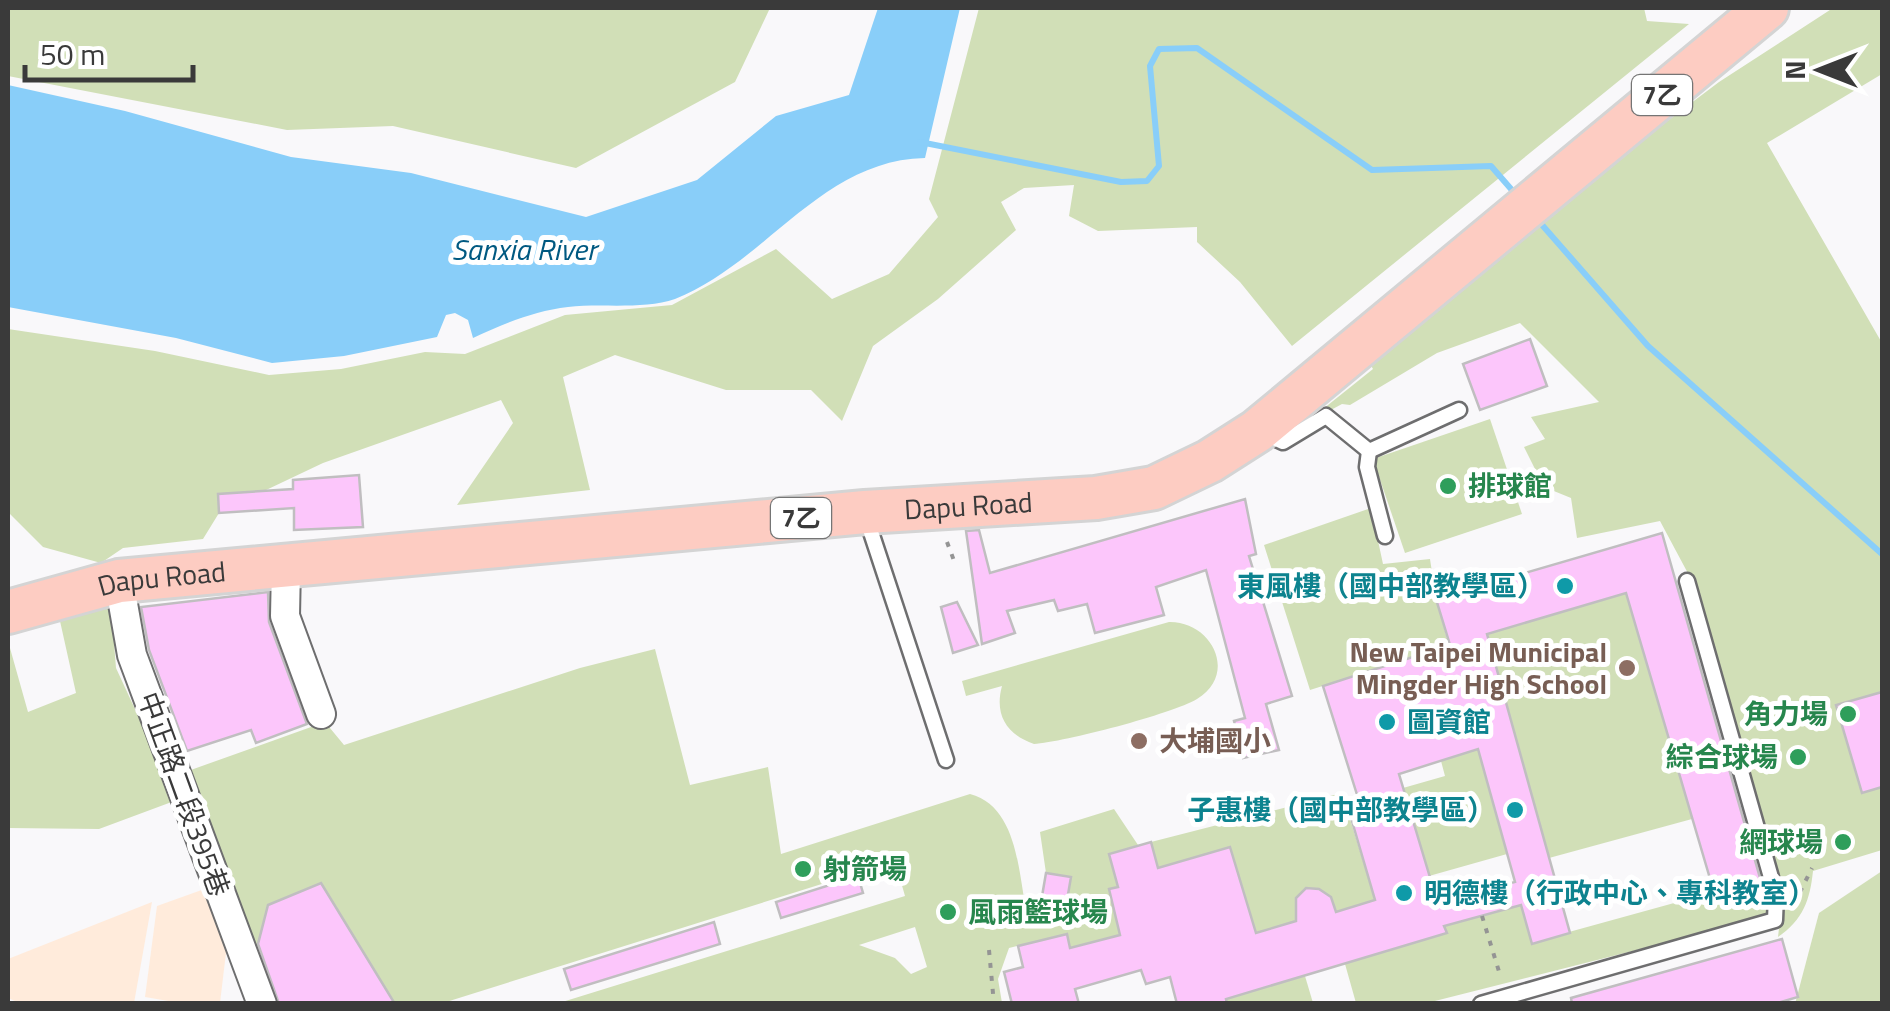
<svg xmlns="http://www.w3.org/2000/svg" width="1890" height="1011" font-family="'Titillium Web','Noto Sans TC',sans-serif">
<rect width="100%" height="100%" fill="#f9f8fa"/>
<g fill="#ffebdb">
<path d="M 210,887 L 228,936 L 220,1003 L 180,1003 L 145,997 L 157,906 Z"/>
<path d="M 152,902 L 134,1003 L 22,1004 L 8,998 L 8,959 Z"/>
</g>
<g fill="#d1dfb7" fill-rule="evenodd">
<path d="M 8,8 L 770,8 L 735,82 L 576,168 L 393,126 L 287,130 L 8,76 Z"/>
<path d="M 979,8 L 1644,8 L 1647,21 L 1689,24 L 1292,346 L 1240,282 L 1197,242 L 1197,227 L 1098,231 L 1069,216 L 1074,185 L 1024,188 L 1001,202 L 1016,230 L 938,299 L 873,346 L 842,421 L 811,390 L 726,390 L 615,355 L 563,377 L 590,490 L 457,505 L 513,423 L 501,400 L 323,463 L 264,491 L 219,494 L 219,513 L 203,539 L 123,548 L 101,563 L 43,547 L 8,512 L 8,329 L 155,351 L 269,375 L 341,369 L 425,352 L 465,354 L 565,315 L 672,305 L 776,249 L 832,299 L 889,274 L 938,217 L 929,199 Z"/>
<path d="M 1833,8 L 1882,8 L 1882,74 L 1767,143 L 1882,343 L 1882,692 L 1837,705 L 1862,792 L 1882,787 L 1882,850 L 1813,871 C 1810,900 1803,920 1778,937 L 1783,893 L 1691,579 L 1660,521 L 1577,538 L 1571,498 L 1544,487 L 1524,447 L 1545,439 L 1531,417 L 1599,402 L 1520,323 L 1437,353 L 1350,405 L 1342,404 L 1303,425 L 1373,369 L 1363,351 L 1719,82 Z"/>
<path d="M 1490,419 L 1522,514 L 1405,553 L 1373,459 Z"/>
<path d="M 1371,508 L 1383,564 L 1430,559 L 1436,599 L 1507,854 L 1429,876 L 1403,788 L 1445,776 L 1441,761 L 1452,757 L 1420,655 L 1310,690 L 1264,545 Z"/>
<path d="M 110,593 L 116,668 L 177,800 L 99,829 L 8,828 L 8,641 L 28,712 L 76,693 L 58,612 Z"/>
<path d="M 1626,593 L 1692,819 L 1549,858 L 1487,634 Z"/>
<path d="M 1169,622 C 1211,621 1239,673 1197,699 C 1172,714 1064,742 1034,744 C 1007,735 994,715 1002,686 L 966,696 L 962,681 Z"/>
<path d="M 655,649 L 690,785 L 768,767 L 781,854 L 970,794 C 1015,806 1018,865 1025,904 L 1064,912 L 1071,878 L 1046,873 L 1040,832 L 1114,809 L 1138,845 L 1109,854 L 1118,887 L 1109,890 L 1120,935 L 1070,948 L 1066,934 L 1009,948 L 998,979 L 1002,1003 L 559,1003 L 905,896 L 895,861 L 443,1003 L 395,1003 L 321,883 L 268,905 L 255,956 L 188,771 L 325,722 L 344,745 L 580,668 ZM 915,927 L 927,967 L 911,974 L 895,958 L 859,945 Z"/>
<path d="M 1342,793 L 1375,900 L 1336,912 C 1330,895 1324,889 1306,888 L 1296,898 L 1296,921 L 1256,933 L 1230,847 L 1185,861 L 1181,948 L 1151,842 Z"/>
<path d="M 1882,871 L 1882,1003 L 1795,1004 L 1819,913 Z"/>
<path d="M 1765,884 L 1769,912 L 1759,919 L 1427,1003 L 1356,1003 L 1345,964 L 1446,933 L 1444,926 L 1521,905 L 1569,932 L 1714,892 L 1717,899 Z"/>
<path d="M 1305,976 L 1313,1003 L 1227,1003 L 1226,999 Z"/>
</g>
<path fill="#89cef9" d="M 878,8 L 960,8 L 925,158 C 821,160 766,263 675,299 C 644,310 600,303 568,307 C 534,311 503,324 473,338 L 468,320 L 455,313 L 446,315 L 437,337 L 344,356 L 272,363 L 176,338 L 8,307 L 8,85 L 125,111 L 291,157 L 411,173 L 586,217 L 697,180 L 776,116 L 849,95 Z"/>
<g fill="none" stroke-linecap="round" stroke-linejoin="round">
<g stroke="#89cef9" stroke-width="6">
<path d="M 920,142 L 1121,182 L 1147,181 L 1159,166 L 1150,66 L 1159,49 L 1197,48 L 1372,170 L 1491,166 L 1518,197"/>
<path d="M 1536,218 L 1648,346 L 1882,554"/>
</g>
</g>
<g fill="#fcc6fb" stroke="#c0bec0" stroke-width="2.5" fill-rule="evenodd">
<path d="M 1530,339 L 1547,386 L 1480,410 L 1463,364 Z"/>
<path d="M 359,475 L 363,527 L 294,530 L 294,508 L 219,513 L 218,494 L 293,489 L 293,480 Z"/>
<path d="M 1245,499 L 1256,554 L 1249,556 L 1292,696 L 1266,704 L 1279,750 L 1243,758 L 1234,721 L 1245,718 L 1206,570 L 1156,587 L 1164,615 L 1095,633 L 1087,604 L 1058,611 L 1054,600 L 1007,611 L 1015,633 L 982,644 L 966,531 L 979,530 L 990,573 Z"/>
<path d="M 1662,533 L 1762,885 L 1716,899 L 1626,593 L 1487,634 L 1570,933 L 1532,944 L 1521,905 L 1444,926 L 1447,933 L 1226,999 L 1227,1004 L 1177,1004 L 1170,977 L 1146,984 L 1141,970 L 1075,989 L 1079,1004 L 1012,1004 L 1004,972 L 1023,967 L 1018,946 L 1067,934 L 1070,948 L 1120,935 L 1109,889 L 1118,887 L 1109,854 L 1151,842 L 1158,868 L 1230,847 L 1256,933 L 1296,921 L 1296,898 L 1306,888 L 1319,889 L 1331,897 L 1336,912 L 1375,900 L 1347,804 L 1359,801 L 1323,686 L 1450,645 L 1436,599 ZM 1478,749 L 1515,882 L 1438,904 L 1399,774 Z"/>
<path d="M 268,592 L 269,622 L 307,724 L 256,743 L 251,730 L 187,751 L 149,650 L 141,607 Z"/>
<path d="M 957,602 L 978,645 L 953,653 L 941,607 Z"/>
<path d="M 1882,692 L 1882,787 L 1862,793 L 1836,705 Z"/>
<path d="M 1046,873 L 1071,877 L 1065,912 L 1040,908 Z"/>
<path d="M 858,876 L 863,893 L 781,918 L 776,902 Z"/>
<path d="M 321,883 L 395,1004 L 279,1004 L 258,944 L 268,905 Z"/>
<path d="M 714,922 L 720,944 L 571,990 L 564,969 Z"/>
<path d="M 1782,939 L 1798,997 L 1774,1004 L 1572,1004 L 1571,998 Z"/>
</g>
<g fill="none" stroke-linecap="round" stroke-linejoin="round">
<defs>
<g id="lane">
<path d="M 1263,433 L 1283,442 L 1326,416 L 1369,451 L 1459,410"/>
<path d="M 1369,451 L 1367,467 L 1385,536"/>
<path d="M 866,517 L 946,760"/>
<path d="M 1481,1004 L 1775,920 L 1776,895 L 1687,581"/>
</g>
<g id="street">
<path d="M 286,566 L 285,616 L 321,714"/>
<path d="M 119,581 L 132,655 L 262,1004"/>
</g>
<g id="primary">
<path id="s1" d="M 8,612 L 119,581 L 865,512 L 1096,498 L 1154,488 L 1210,461 L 1257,431 L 1767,8"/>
</g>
</defs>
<use href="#lane" stroke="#6e6e6f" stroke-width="19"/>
<use href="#street" stroke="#6e6e6f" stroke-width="32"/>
<use href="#primary" stroke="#d4d4d4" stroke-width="48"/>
<g stroke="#949494" stroke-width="4" stroke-dasharray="5 8" stroke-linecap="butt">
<path d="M 947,542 L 956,566"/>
<path d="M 1794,904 L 1812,868"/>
<path d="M 1482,916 L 1501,978"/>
<path d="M 989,950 L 994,1004"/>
</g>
<use href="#lane" stroke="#fff" stroke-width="14"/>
<use href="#street" stroke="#fff" stroke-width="28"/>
<use href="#primary" stroke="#fdccc2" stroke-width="42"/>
</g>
<g fill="#2e9e5b" stroke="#fff" stroke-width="4">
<circle cx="1448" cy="486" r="10"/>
<circle cx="1848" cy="714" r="10"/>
<circle cx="1798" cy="757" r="10"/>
<circle cx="1843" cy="842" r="10"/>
<circle cx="803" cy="869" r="10"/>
<circle cx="948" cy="912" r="10"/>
</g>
<g fill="#0f9aa8" stroke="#fff" stroke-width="4">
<circle cx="1565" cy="586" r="10"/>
<circle cx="1387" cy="722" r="10"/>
<circle cx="1515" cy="810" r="10"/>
<circle cx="1404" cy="893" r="10"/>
</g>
<g fill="#8d6e63" stroke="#fff" stroke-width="4">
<circle cx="1627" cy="668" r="10"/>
<circle cx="1139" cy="741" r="10"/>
</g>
<g text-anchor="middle" stroke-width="10" stroke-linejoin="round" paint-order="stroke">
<g fill="#fff" stroke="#757575" stroke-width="2.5">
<rect x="1632" y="75" width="60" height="40" rx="8"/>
<rect x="771" y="498" width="60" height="40" rx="8"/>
</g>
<g font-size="25" font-weight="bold" fill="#3a3a3a">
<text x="1662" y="104">7乙</text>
<text x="801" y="527">7乙</text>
</g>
<g font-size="28" font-weight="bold" fill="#27864d" stroke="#fff" text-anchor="start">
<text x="1468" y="496">排球館</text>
<text x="1828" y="724" text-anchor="end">角力場</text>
<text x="1778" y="767" text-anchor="end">綜合球場</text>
<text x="1823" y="852" text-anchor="end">網球場</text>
<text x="823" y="879">射箭場</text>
<text x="968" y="922">風雨籃球場</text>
</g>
<g font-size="28" fill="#3a3a3a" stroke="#fff">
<text dy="10" stroke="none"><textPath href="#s1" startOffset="968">Dapu Road</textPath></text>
<text dy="10" stroke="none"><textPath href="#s1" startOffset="158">Dapu Road</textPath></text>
<text transform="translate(184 794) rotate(70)" y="10">中正路二段395巷</text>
</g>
<g font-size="28" font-weight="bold" fill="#0d838f" stroke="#fff" text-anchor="end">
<text x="1545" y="596">東風樓（國中部教學區）</text>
<text x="1407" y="732" text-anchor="start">圖資館</text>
<text x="1495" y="820">子惠樓（國中部教學區）</text>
<text x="1424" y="903" text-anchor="start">明德樓（行政中心、專科教室）</text>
</g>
<g font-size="28" font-weight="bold" fill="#785e54" stroke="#fff" text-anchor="end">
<text x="1607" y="662">New Taipei Municipal<tspan x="1607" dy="32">Mingder High School</tspan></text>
<text x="1159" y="751" text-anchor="start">大埔國小</text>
</g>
<g font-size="30" font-style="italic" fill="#005981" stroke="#fff">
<text x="524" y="260">Sanxia River</text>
</g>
</g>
<rect width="1890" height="1011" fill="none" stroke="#3a3a3a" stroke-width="20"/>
<g transform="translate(1820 70) rotate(270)" stroke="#ffffff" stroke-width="8" paint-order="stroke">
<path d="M0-8L18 38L0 25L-18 38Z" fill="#3a3a3a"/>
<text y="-15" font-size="28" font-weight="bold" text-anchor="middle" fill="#3a3a3a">N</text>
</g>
<path d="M25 65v15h168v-15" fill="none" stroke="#3a3a3a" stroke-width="5"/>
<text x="40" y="65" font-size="30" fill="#3a3a3a" stroke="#ffffff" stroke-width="8" paint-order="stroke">50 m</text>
</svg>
